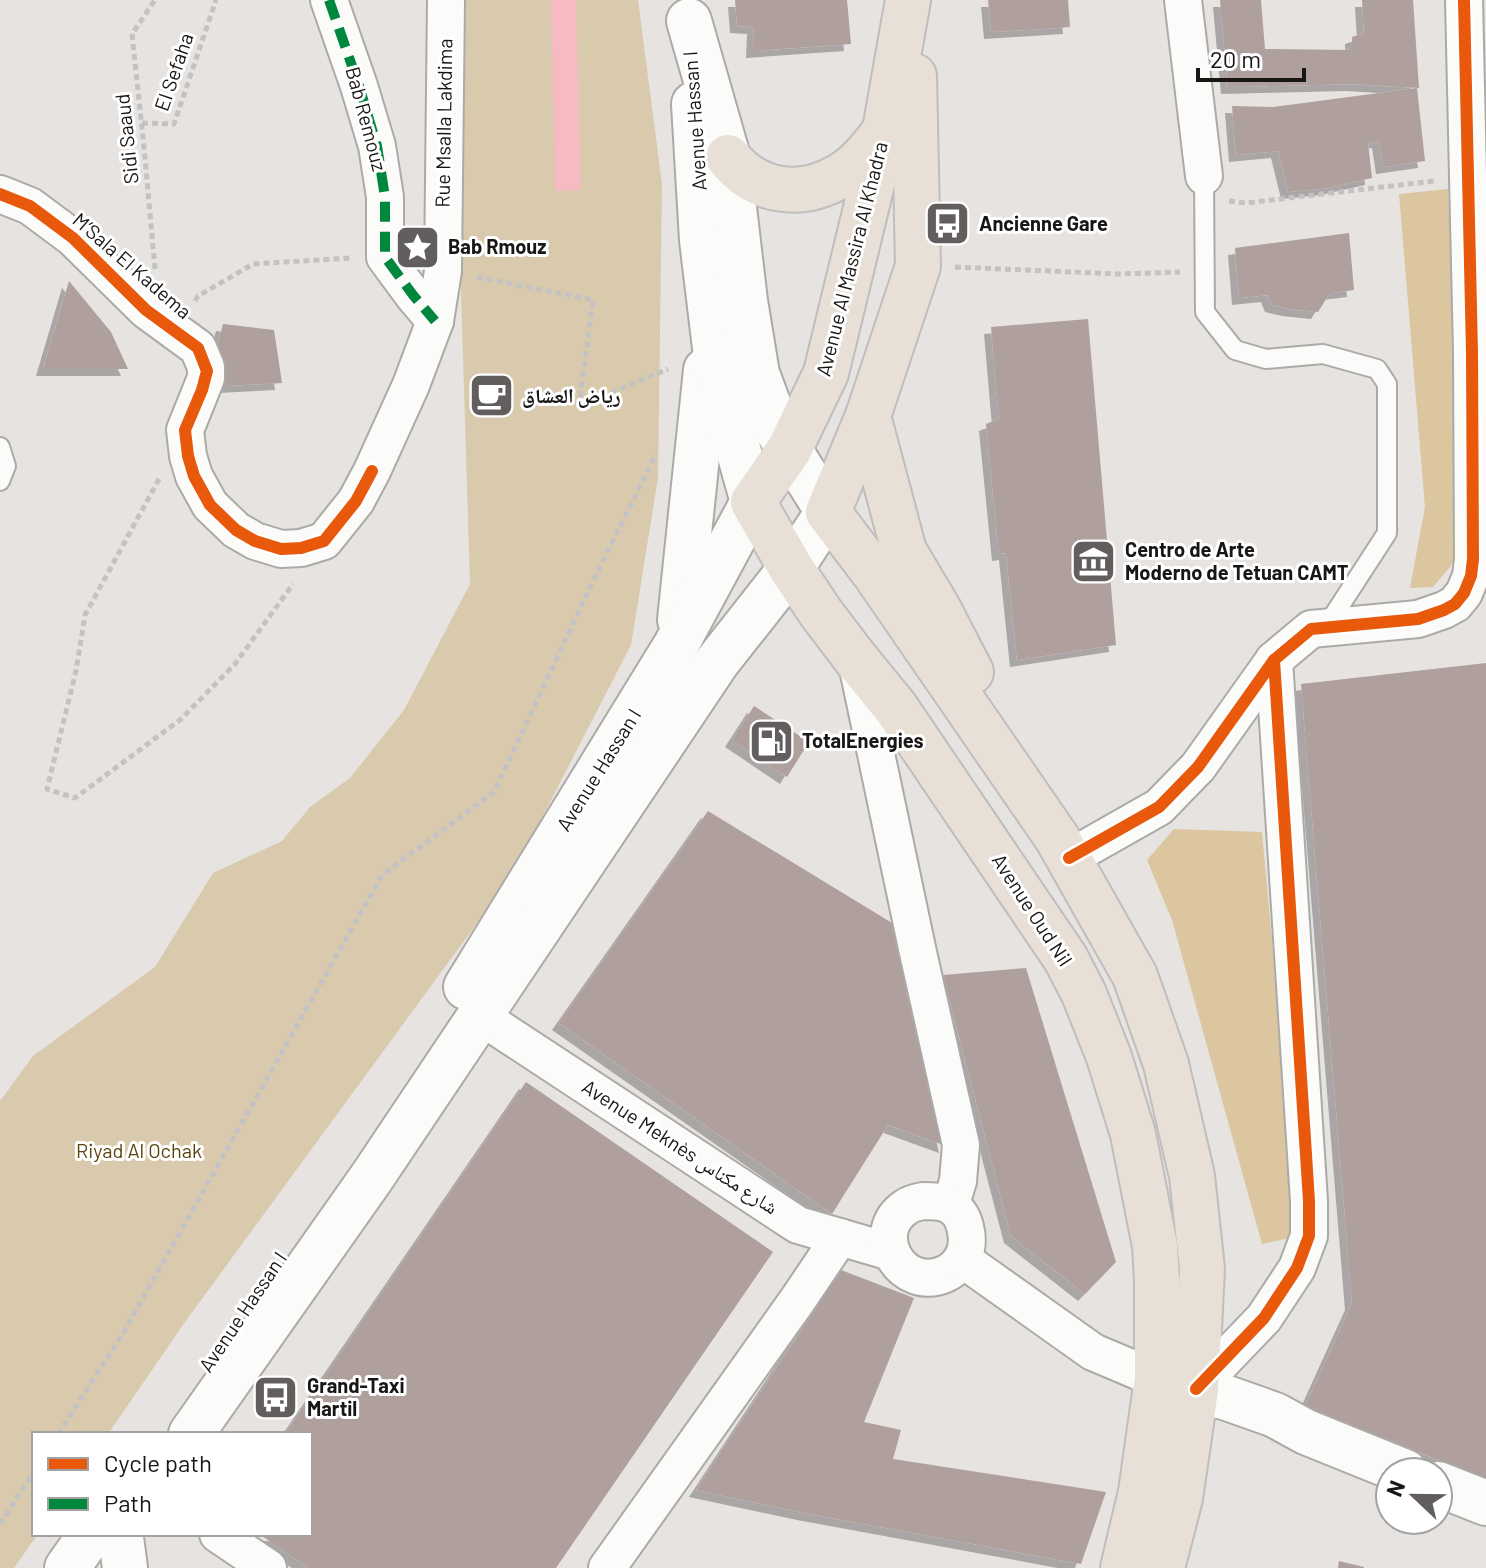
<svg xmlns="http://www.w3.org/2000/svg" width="1486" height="1568" font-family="Barlow,'Noto Naskh Arabic',sans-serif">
<defs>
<filter id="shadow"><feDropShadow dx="-7" dy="7" stdDeviation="0" flood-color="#0004"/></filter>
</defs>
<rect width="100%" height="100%" fill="#e6e3e1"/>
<path fill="#d9caae" d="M 452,0 L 638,0 L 662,184 L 658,478 L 631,645 L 513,874 L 185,1322 L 108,1434 L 34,1434 L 34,1534 L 38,1534 L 14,1568 L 0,1568 L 0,1101 L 33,1056 L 155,967 L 213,873 L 282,841 L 310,807 L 350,778 L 404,710 L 470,584 Z"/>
<g fill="#dbc69f">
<path d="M 1448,189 L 1464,540 L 1450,567 L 1433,587 L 1410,588 L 1425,507 L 1399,194 Z"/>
<path d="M 1174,829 L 1262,832 L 1293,1170 L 1290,1238 L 1262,1244 L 1172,920 L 1147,860 Z"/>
</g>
<path fill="#f5bac2" d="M 551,0 L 576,0 L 581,190 L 555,191 Z"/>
<g fill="#afa09d" filter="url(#shadow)">
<path d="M 735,0 L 847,0 L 851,44 L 753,51 L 754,27 L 737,26 Z"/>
<path d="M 988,0 L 1068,0 L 1070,27 L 991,32 Z"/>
<path d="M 1220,0 L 1261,0 L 1265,49 L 1352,50 L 1352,37 L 1364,33 L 1362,0 L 1413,0 L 1419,88 L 1353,84 L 1228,87 Z"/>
<path d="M 1417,88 L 1425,161 L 1383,167 L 1379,141 L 1368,143 L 1372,178 L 1328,188 L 1288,192 L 1278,151 L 1236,155 L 1232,106 L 1273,107 Z"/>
<path d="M 1349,233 L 1354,290 L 1330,293 L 1318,312 L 1289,309 L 1272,305 L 1268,295 L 1239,298 L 1235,248 Z"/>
<path d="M 69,281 L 111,332 L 128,369 L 43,369 Z"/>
<path d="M 1088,319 L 1116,645 L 1017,660 L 1006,553 L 999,554 L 986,424 L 999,419 L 991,327 Z"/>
<path d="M 223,324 L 274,330 L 282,383 L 225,386 L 216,351 Z"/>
<path d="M 1486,663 L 1486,1478 L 1304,1409 L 1352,1303 L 1301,684 Z"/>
<path d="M 754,706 L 809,742 L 787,777 L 732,740 Z"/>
<path d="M 708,811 L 897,926 L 946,1146 L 888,1125 L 832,1214 L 559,1023 Z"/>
<path d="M 1026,968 L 1116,1262 L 1085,1294 L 1011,1236 L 943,975 Z"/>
<path d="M 526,1082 L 773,1252 L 556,1568 L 309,1568 L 259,1534 L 310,1534 L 310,1434 L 285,1434 Z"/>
<path d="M 841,1270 L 914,1298 L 864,1422 L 901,1430 L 893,1459 L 1106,1492 L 1081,1564 L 804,1513 L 696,1490 Z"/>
<path d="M 1339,1561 L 1364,1567 L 1364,1568 L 1338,1568 Z"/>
</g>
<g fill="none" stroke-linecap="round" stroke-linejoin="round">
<defs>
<g id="service">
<path d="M 1204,176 L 1205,312 L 1235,350 L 1266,359 L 1323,354 L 1377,369 L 1387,384 L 1387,533 L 1326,627"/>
<path d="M 0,447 L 6,466 L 0,481"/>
</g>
<g id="minor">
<path d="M 329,0 L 359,86 L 377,146 L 385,197 L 385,257 L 413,295 L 435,321"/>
<path d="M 1183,0 L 1204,176"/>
<path d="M 0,194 L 30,206 L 73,238 L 146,310 L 198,348 L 206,367 L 206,378 L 185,430 L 188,456 L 194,476 L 210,505 L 236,530 L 255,541 L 281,549 L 301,548 L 324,541 L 356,501 L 372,471 L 411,385 L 435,321 L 443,271 L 446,0"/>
<path d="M 856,659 L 917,948 L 961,1145 L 958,1181 L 951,1204"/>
<path d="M 1069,858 L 1159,807 L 1198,767 L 1274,660 L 1311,629 L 1418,619 L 1444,610 L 1455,604 L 1464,593 L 1471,576 L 1473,559 L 1472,352 L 1464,0"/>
<path d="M 480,1016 L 798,1225 L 891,1252"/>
<path d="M 923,1201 C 931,1201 940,1201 947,1204 C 966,1211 971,1241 963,1257 C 959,1264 952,1271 945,1274 C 901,1293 867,1233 906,1207 C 910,1204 918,1202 923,1201 Z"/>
<path d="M 962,1259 L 1093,1352 L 1157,1379"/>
<path d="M 1196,1389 L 1264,1318 L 1297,1268 L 1309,1236 L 1309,1201 L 1274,660"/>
<path d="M 218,1534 L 268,1568"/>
<path d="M 607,1568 L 799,1298 L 840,1237"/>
</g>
<g id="secondary">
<path d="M 680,620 L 706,370"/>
<path d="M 466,987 L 676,645 L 753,502 L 719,381 L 702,240 L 694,104"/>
<path d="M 1160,1379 L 1227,1398 L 1275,1415 L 1306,1432 L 1405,1472"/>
<path d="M 191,1434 L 372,1177 L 717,662 L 791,568 L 828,512 L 779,433 L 757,374 L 745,301 L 728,157 L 689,21"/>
<path d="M 1438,1484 L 1486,1503"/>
<path d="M 121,1538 L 125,1568"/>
<path d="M 67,1568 L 91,1534"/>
</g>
<g id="primary">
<path d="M 908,0 L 885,130 L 826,373 L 789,450 L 753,502 L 791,568 L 821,613 L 856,659 L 896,708 L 1066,959 L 1084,994 L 1109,1057 L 1133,1134 L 1155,1246 L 1157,1281 L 1157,1379 L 1141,1492 L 1123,1568"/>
<path d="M 914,76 L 918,266 L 868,416 L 828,512 L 875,574 L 1057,838 L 1135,976 L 1166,1064 L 1192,1176 L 1202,1269 L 1196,1389 L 1180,1498 L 1162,1568"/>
<path d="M 728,157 C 756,193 801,199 840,176 C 858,166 872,148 884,132"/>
<path d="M 868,416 L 904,551 L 939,610 L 971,672"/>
</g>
</defs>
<use href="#service" stroke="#acaaa8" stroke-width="22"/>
<use href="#minor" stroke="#acaaa8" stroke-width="40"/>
<use href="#secondary" stroke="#acaaa8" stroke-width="48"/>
<use href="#primary" stroke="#bfbdbd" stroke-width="48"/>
<g stroke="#c4c3c3" stroke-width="5" stroke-dasharray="6 4" stroke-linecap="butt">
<path d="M 142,123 L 174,124 L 216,0"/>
<path d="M 1229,201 L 1246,203 L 1434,181"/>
<path d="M 955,267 L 1119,274 L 1180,272"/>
<path d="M 155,269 L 144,147 L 132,34 L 155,0"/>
<path d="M 477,277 L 593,300 L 579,406 L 668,369"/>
<path d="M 195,301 L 198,296 L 253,264 L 350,258"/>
<path d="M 159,479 L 85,615 L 76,671 L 47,789 L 75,798 L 180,720 L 235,664 L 293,584"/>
<path d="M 58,1434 L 122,1335 L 382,875 L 494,792 L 594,579 L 656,454"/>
<path d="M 0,1524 L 34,1472"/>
</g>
<use href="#service" stroke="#fbfbfa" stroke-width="18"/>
<use href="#minor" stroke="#fbfbfa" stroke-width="36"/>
<use href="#secondary" stroke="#fbfbfa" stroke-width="44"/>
<use href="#primary" stroke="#e8e0d6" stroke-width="44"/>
<path stroke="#00873e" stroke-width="10" stroke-dasharray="20 10" stroke-linecap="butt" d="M 329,0 L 359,86 L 377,146 L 385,197 L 385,257 L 413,295 L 435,321"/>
<defs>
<g id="cycleway">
<path d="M 0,194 L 30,206 L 73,238 L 146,310 L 198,348 L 207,371 L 202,390 L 185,430 L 188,456 L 194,476 L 210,505 L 236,530 L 255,541 L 281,549 L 301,548 L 324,541 L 356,501 L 372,471"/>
<path d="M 1069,858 L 1159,807 L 1198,767 L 1274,660 L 1311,629 L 1418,619 L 1444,610 L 1455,604 L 1464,593 L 1471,576 L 1473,559 L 1472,352 L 1464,0"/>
<path d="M 1196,1389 L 1264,1318 L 1297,1268 L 1309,1236 L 1309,1201 L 1274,660"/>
</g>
</defs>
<use href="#cycleway" stroke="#fff" stroke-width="17"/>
<use href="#cycleway" stroke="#e8590c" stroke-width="12"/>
</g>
<defs>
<symbol id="bus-square" viewBox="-11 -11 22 22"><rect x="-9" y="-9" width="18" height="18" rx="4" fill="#615e5d" stroke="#fff"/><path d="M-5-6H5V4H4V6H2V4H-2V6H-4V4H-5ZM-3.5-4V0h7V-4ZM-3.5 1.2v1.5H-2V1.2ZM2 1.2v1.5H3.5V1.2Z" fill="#fff"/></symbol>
<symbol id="sight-square" viewBox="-11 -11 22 22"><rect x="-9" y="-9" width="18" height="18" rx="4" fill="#615e5d" stroke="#fff"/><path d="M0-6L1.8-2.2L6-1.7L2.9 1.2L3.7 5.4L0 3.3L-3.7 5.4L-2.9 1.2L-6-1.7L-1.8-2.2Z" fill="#fff"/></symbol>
<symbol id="cafe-square" viewBox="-11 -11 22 22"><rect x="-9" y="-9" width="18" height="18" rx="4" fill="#615e5d" stroke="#fff"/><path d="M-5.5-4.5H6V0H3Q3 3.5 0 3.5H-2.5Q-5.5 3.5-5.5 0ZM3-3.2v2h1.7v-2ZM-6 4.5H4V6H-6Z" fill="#fff"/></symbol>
<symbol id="museum-square" viewBox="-11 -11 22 22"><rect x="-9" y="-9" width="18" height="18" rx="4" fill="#615e5d" stroke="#fff"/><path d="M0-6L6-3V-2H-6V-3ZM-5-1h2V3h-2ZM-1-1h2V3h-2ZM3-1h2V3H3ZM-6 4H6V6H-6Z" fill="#fff"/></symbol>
<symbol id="fuel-square" viewBox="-11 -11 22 22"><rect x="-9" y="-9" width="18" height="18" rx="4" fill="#615e5d" stroke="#fff"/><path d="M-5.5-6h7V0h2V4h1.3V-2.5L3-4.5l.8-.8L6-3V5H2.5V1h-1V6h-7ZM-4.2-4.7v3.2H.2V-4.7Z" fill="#fff"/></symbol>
</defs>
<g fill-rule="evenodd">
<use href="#bus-square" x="922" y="198" width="51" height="51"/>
<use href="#sight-square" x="392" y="222" width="51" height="51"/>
<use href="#cafe-square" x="466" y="370" width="51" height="51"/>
<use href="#museum-square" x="1068" y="536" width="51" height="51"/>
<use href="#fuel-square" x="746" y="716" width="51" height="51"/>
<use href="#bus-square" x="250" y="1372" width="51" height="51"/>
</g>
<g text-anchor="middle" stroke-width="6" stroke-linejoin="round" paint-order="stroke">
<g font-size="20" fill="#191716" stroke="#fff">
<text transform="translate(174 72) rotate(-71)" y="7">El Sefaha</text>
<text transform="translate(366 119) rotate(75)" y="7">Bab Remouz</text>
<text transform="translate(695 121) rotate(-94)" y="7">Avenue Hassan I</text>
<text transform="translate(444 123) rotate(-89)" y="7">Rue Msalla Lakdima</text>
<text transform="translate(127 139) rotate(-96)" y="7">Sidi Saaud</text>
<text transform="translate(852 259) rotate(-76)" y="7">Avenue Al Massira Al Khadra</text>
<text transform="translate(132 266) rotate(41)" y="7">M’Sala El Kadema</text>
<text transform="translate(599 770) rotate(-58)" y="7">Avenue Hassan I</text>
<text transform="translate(1032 910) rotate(57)" y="7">Avenue Oud Nil</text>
<text transform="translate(680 1147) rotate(33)" y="7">Avenue Meknès شارع مكناس</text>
<text transform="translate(243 1312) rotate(-56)" y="7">Avenue Hassan I</text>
</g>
<g font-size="20" font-weight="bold" fill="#191716" stroke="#fff" text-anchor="start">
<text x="979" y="231">Ancienne Gare</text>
<text x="448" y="254">Bab Rmouz</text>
<text x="522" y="403">رياض العشاق</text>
<text x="1125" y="557">Centro de Arte<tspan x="1125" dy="23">Moderno de Tetuan CAMT</tspan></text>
<text x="802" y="748">TotalEnergies</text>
<text x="307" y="1393">Grand-Taxi<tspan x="307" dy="23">Martil</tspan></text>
</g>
<g font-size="20" fill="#5d440d" stroke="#fff">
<text x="139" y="1158">Riyad Al Ochak</text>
</g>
</g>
<rect x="32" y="1432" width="280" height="104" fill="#ffffff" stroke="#a3a2a2" stroke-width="2"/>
<rect x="48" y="1458" width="40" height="12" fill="#e8590c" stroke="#a3a2a2" stroke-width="2"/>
<text x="104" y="1472" font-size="24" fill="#191716">Cycle path</text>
<rect x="48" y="1498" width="40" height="12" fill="#00873e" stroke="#a3a2a2" stroke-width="2"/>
<text x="104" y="1512" font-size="24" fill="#191716">Path</text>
<g transform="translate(1414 1496) rotate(292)"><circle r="38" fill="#ffffff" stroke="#a3a2a2" stroke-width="2"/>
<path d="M0-6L14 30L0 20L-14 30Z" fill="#615e5d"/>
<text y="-12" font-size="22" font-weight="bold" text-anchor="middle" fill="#191716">N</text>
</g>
<path d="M1198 68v12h106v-12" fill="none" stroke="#191716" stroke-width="4"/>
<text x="1210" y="68" font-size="24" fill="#191716" stroke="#ffffff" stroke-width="6" paint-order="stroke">20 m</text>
</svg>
